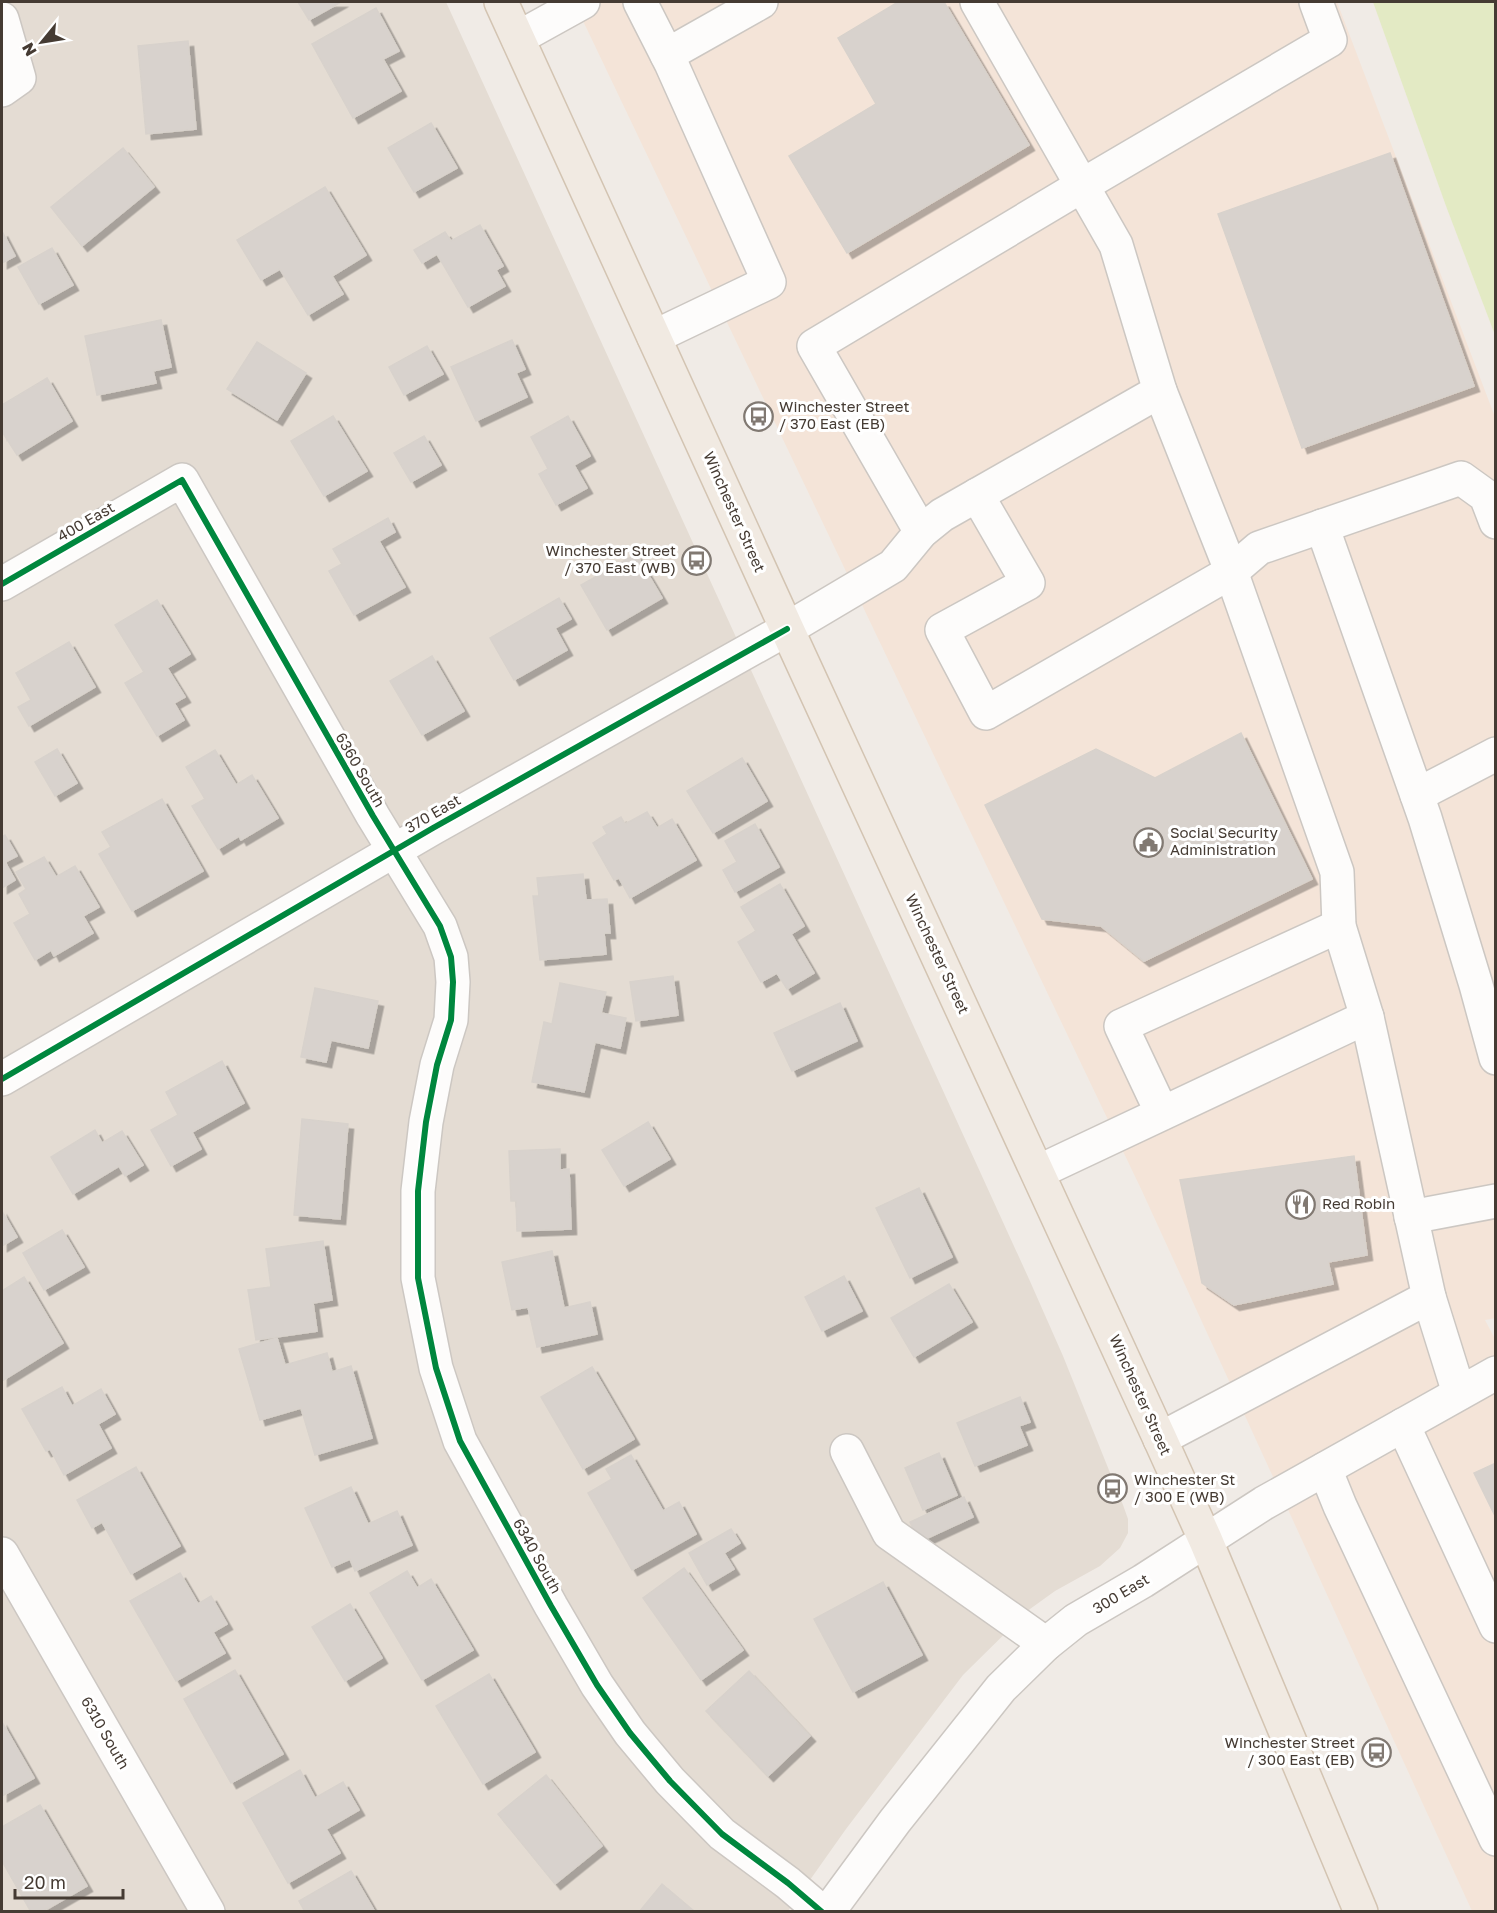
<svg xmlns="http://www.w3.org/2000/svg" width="1497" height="1913" font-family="'Golos Text',sans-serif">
<defs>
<filter id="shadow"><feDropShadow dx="5.5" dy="5.5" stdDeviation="0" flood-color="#0004"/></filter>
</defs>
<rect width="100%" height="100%" fill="#f0ebe6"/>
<path fill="#e4dcd3" d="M 2,2 L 446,2 L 1029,1279 L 1063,1356 L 1123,1505 L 1128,1519 L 1128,1533 L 1120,1548 L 1100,1566 L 1055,1591 L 1030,1609 L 963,1675 L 846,1829 L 788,1911 L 2,1912 Z"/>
<path fill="#f4e4d8" d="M 574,2 L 1337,2 L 1495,417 L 1496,1318 L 1485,1320 L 1496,1341 L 1495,1911 L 1472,1911 L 1142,1191 Z"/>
<path fill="#e3eac4" d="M 1373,2 L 1495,2 L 1495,335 L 1446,206 Z"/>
<g fill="#d8d2cd" stroke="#d8d2cc" stroke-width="1.5" filter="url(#shadow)">
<path d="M 298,2 L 341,2 L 309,20 Z"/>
<path d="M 898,2 L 944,2 L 1029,145 L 847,253 L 789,156 L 876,104 L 838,38 Z"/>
<path d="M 376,8 L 399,51 L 383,59 L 401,91 L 353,118 L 312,44 Z"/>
<path d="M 188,41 L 196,129 L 146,134 L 138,46 Z"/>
<path d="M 431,123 L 457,168 L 414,192 L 388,148 Z"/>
<path d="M 123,148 L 154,187 L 82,246 L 51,207 Z"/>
<path d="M 1390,153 L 1474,386 L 1302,448 L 1218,214 Z"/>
<path d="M 325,187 L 366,255 L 332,276 L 343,294 L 308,315 L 280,269 L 261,280 L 237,240 Z"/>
<path d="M 480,225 L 503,266 L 496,270 L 505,286 L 468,307 L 437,254 L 422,263 L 414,250 L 445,232 L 451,241 Z"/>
<path d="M 2,231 L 15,256 L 2,263 Z"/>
<path d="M 52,248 L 73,285 L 39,304 L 18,267 Z"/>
<path d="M 161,320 L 171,367 L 153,371 L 156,383 L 97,395 L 85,336 Z"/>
<path d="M 512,340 L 525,369 L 516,373 L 527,397 L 476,421 L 451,367 Z"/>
<path d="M 257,342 L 306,373 L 277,420 L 227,389 Z"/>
<path d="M 427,346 L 443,374 L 404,395 L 389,367 Z"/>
<path d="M 47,378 L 72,421 L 17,455 L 3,433 L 2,434 L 2,405 Z"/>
<path d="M 333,416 L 367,471 L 324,496 L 291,441 Z"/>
<path d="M 568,416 L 590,456 L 574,465 L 587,488 L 556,505 L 539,474 L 548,469 L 531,437 Z"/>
<path d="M 424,436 L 441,465 L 411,482 L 394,453 Z"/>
<path d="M 388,518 L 395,532 L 379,541 L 405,587 L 354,615 L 329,571 L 342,564 L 333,549 Z"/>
<path d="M 636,554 L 662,598 L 607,630 L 581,585 Z"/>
<path d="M 559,598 L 571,619 L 555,628 L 567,650 L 514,680 L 490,638 Z"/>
<path d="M 157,600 L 190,654 L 167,668 L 185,697 L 174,703 L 184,720 L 157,736 L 125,683 L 144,672 L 115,625 Z"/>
<path d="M 69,642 L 95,687 L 29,726 L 18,707 L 31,700 L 16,673 Z"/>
<path d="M 432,656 L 464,711 L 422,735 L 390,681 Z"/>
<path d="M 1241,733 L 1312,879 L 1144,961 L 1101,926 L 1042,919 L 985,805 L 1096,749 L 1155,778 Z"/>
<path d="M 57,749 L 77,783 L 55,796 L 35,762 Z"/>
<path d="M 215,750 L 236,785 L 252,775 L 278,818 L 241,840 L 239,836 L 218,849 L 192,806 L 205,799 L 186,767 Z"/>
<path d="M 742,758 L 767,801 L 713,833 L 687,791 Z"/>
<path d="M 162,799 L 203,871 L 132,911 L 99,854 L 111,847 L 102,832 Z"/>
<path d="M 647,812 L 657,828 L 672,819 L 696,860 L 630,898 L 619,878 L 614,880 L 593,843 L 607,834 L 603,827 L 621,817 L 625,824 Z"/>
<path d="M 755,824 L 779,867 L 735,892 L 723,870 L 737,862 L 725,841 Z"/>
<path d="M 5,835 L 17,856 L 5,862 L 15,880 L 2,888 L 2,837 Z"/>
<path d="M 44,857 L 56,877 L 75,866 L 99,907 L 83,916 L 93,933 L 54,956 L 51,950 L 35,960 L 14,923 L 30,914 L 19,894 L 26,889 L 16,872 Z"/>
<path d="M 583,874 L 586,900 L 607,899 L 610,933 L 604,933 L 606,954 L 540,960 L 533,896 L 539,896 L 537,878 Z"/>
<path d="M 780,884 L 804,926 L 791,934 L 814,973 L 787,989 L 777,973 L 761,982 L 738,942 L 756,931 L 741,907 Z"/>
<path d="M 673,976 L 678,1015 L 636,1021 L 630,982 Z"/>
<path d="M 560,983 L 606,992 L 601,1013 L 626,1018 L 620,1048 L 595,1042 L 584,1092 L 532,1082 L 544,1022 L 552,1024 Z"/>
<path d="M 315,988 L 378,1001 L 368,1048 L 331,1040 L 326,1062 L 301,1057 Z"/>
<path d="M 840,1003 L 857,1041 L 792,1071 L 774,1033 Z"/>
<path d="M 222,1061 L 244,1103 L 192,1132 L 201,1149 L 171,1166 L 151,1130 L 178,1115 L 166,1092 Z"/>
<path d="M 302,1119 L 348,1124 L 340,1219 L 294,1215 Z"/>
<path d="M 648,1122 L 670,1159 L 624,1186 L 602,1150 Z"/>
<path d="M 95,1130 L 102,1143 L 122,1131 L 143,1165 L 125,1176 L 119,1166 L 73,1194 L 51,1157 Z"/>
<path d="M 560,1149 L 560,1170 L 569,1169 L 571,1229 L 517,1231 L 516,1201 L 511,1201 L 509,1151 Z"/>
<path d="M 1354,1156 L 1367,1255 L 1328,1262 L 1333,1284 L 1234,1305 L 1202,1283 L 1180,1180 Z"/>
<path d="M 919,1188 L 952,1257 L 910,1278 L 876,1208 Z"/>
<path d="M 2,1211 L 17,1237 L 2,1246 Z"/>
<path d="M 62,1230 L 84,1267 L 44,1290 L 23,1253 Z"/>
<path d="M 323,1241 L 332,1300 L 313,1303 L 317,1331 L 256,1340 L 248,1290 L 271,1287 L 266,1249 Z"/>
<path d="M 552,1251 L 564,1308 L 590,1302 L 597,1334 L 537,1347 L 528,1307 L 512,1310 L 502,1262 Z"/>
<path d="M 844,1276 L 862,1311 L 822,1331 L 805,1297 Z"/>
<path d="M 24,1277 L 63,1343 L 2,1381 L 2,1291 Z"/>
<path d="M 949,1284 L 972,1322 L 914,1357 L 891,1318 Z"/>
<path d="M 277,1338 L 285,1365 L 327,1353 L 332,1372 L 351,1366 L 372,1438 L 315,1455 L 301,1408 L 260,1420 L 239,1349 Z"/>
<path d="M 592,1367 L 634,1439 L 583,1469 L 541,1397 Z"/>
<path d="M 62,1387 L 72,1406 L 101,1389 L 115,1414 L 98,1424 L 111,1448 L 64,1475 L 50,1449 L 46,1451 L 22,1409 Z"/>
<path d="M 1020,1397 L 1030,1422 L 1019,1426 L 1027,1445 L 975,1466 L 957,1423 Z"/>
<path d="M 939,1453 L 957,1495 L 923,1510 L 905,1468 Z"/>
<path d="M 631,1455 L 663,1511 L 679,1502 L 696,1534 L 632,1570 L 588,1493 L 612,1479 L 606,1469 Z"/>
<path d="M 1496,1463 L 1496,1518 L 1474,1473 Z"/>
<path d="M 136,1467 L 180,1546 L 131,1574 L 102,1522 L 92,1528 L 77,1500 Z"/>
<path d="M 351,1487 L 368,1524 L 397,1511 L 412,1545 L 355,1571 L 350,1559 L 332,1567 L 305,1508 Z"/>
<path d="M 964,1497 L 973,1517 L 919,1542 L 910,1522 Z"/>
<path d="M 731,1529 L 740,1543 L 724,1553 L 734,1569 L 707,1585 L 689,1553 Z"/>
<path d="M 684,1568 L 743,1650 L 701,1680 L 643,1598 Z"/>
<path d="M 407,1571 L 417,1588 L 431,1579 L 473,1650 L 422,1680 L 370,1593 Z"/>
<path d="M 180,1573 L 198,1604 L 211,1596 L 227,1624 L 213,1632 L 225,1653 L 176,1681 L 130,1601 Z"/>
<path d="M 883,1582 L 922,1655 L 853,1692 L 814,1619 Z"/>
<path d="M 350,1604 L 382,1658 L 345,1681 L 312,1627 Z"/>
<path d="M 235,1670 L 283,1754 L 231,1783 L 184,1699 Z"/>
<path d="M 749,1671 L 810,1736 L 768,1776 L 706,1711 Z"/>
<path d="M 489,1674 L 535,1752 L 483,1784 L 436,1706 Z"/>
<path d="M 2,1722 L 34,1778 L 2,1796 Z"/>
<path d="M 300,1770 L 315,1798 L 343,1782 L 359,1810 L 326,1829 L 340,1853 L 288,1883 L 243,1803 Z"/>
<path d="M 546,1775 L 602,1846 L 555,1884 L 498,1814 Z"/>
<path d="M 40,1805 L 87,1886 L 42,1912 L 31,1912 L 2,1861 L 2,1827 Z"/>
<path d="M 351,1871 L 375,1912 L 305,1912 L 299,1901 Z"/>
<path d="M 662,1884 L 695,1912 L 639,1912 Z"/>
</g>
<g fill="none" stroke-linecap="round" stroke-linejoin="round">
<defs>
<g id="minor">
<path d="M 640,2 L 671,63 L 769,282 L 654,337"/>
<path d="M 2,19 L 19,78 L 2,90"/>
<path d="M 518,38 L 583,2"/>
<path d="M 667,55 L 761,2"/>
<path d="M 977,495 L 1028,583 L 942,630 L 986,713 L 1231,572 L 1259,548 L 1461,478 L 1486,496 L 1496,522"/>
<path d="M 1322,526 L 1425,818 L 1476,985 L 1496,1058"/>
<path d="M 921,532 L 814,346 L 1083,185 L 1330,40 L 1316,2"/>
<path d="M 2,584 L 182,480 L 373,816 L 440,926 L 451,957 L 453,982 L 451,1020 L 437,1065 L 426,1122 L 418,1191 L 418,1278 L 436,1368 L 460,1441 L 551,1606 L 597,1685 L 630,1733 L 670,1781 L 722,1834 L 788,1883 L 822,1912"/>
<path d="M 1417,795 L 1496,754"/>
<path d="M 2,1079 L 433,828 L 787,629 L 893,566 L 921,532 L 942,515 L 1160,391 L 1116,245 L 977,2"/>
<path d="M 1162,1113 L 1121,1026 L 1339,926"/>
<path d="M 1038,1172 L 1367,1017"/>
<path d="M 1411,1217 L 1496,1201"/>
<path d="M 1429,1297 L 1459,1393"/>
<path d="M 1403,1425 L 1496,1626"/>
<path d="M 1160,1439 L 1429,1297 L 1367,1017 L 1339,926 L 1337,872 L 1227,560 L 1160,391"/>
<path d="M 847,1451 L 889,1533 L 1046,1644"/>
<path d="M 1325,1469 L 1340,1506 L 1496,1839"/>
<path d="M 2,1554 L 208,1912"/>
<path d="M 828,1912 L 895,1821 L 1001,1688 L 1046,1644 L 1076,1620 L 1143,1581 L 1264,1503 L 1496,1373"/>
</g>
<path id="major" d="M 501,2 L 787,629 L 1160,1439 L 1206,1541 L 1361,1912"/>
</defs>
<use href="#minor" stroke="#ccc7c2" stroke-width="36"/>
<use href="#major" stroke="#d3c4b2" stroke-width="36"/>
<use href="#minor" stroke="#fdfcfb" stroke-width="33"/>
<use href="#major" stroke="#f1eae2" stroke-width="33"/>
<defs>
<g id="cycleway">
<path d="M 2,584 L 182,480 L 373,816 L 440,926 L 451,957 L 453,982 L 451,1020 L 437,1065 L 426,1122 L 418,1191 L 418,1278 L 436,1368 L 460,1441 L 551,1606 L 597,1685 L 630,1733 L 670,1781 L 722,1834 L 788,1883 L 822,1912"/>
<path d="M 2,1079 L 433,828 L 787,629"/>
</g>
</defs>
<use href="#cycleway" stroke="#fff" stroke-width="10"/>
<use href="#cycleway" stroke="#00873e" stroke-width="6"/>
</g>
<defs>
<symbol id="bus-ring" viewBox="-11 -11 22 22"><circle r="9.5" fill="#fff" stroke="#817972" stroke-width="1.5"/><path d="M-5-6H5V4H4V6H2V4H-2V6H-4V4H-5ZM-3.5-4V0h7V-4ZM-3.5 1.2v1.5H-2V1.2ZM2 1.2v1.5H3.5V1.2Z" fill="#817972"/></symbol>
<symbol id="civic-ring" viewBox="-11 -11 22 22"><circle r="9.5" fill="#fff" stroke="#817972" stroke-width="1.5"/><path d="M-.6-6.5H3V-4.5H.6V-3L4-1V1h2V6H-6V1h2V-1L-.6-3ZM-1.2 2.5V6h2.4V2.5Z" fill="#817972"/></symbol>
<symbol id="restaurant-ring" viewBox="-11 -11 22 22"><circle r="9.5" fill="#fff" stroke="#817972" stroke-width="1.5"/><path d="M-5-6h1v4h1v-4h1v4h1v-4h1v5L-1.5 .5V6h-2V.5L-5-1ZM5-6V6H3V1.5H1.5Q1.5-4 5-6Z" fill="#817972"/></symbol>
</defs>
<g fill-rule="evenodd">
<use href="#bus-ring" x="742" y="400" width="33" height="33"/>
<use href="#bus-ring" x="680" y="544" width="33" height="33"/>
<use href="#civic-ring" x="1132" y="826" width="33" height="33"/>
<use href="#restaurant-ring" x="1284" y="1188" width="33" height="33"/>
<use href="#bus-ring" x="1096" y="1472" width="33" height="33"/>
<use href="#bus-ring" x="1360" y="1736" width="33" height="33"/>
</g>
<g text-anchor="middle" stroke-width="6" stroke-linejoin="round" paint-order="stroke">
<g font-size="15" fill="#453b33" stroke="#fff" text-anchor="start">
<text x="779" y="412">Winchester Street<tspan x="779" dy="17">/ 370 East (EB)</tspan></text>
<text x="676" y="556" text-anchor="end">Winchester Street<tspan x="676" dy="17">/ 370 East (WB)</tspan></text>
<text x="1170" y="838">Social Security<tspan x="1170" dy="17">Administration</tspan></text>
<text x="1322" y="1209">Red Robin</text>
<text x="1134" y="1485">Winchester St<tspan x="1134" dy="17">/ 300 E (WB)</tspan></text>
<text x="1355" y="1748" text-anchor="end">Winchester Street<tspan x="1355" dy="17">/ 300 East (EB)</tspan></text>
</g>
<g font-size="15" fill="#453b33" stroke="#fff">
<text transform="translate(734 512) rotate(66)" y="5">Winchester Street</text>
<text transform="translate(86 522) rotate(-30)" y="5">400 East</text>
<text transform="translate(360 770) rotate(60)" y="5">6360 South</text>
<text transform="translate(433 814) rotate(-30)" y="5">370 East</text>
<text transform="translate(937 954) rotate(65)" y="5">Winchester Street</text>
<text transform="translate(1140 1395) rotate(66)" y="5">Winchester Street</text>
<text transform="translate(537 1556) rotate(61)" y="5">6340 South</text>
<text transform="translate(1121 1594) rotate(-31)" y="5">300 East</text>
<text transform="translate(105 1733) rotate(60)" y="5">6310 South</text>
</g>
</g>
<rect width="1497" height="1913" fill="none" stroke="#453b33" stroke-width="6"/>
<g transform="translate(42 42) rotate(240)" stroke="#ffffff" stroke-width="4.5" paint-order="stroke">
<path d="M0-4.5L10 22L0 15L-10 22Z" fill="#453b33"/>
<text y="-9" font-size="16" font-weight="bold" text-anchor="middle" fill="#453b33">N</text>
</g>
<path d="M15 1889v9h108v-9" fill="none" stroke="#453b33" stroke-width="3"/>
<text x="24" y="1889" font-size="18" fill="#453b33" stroke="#ffffff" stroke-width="4.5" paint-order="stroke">20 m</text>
</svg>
